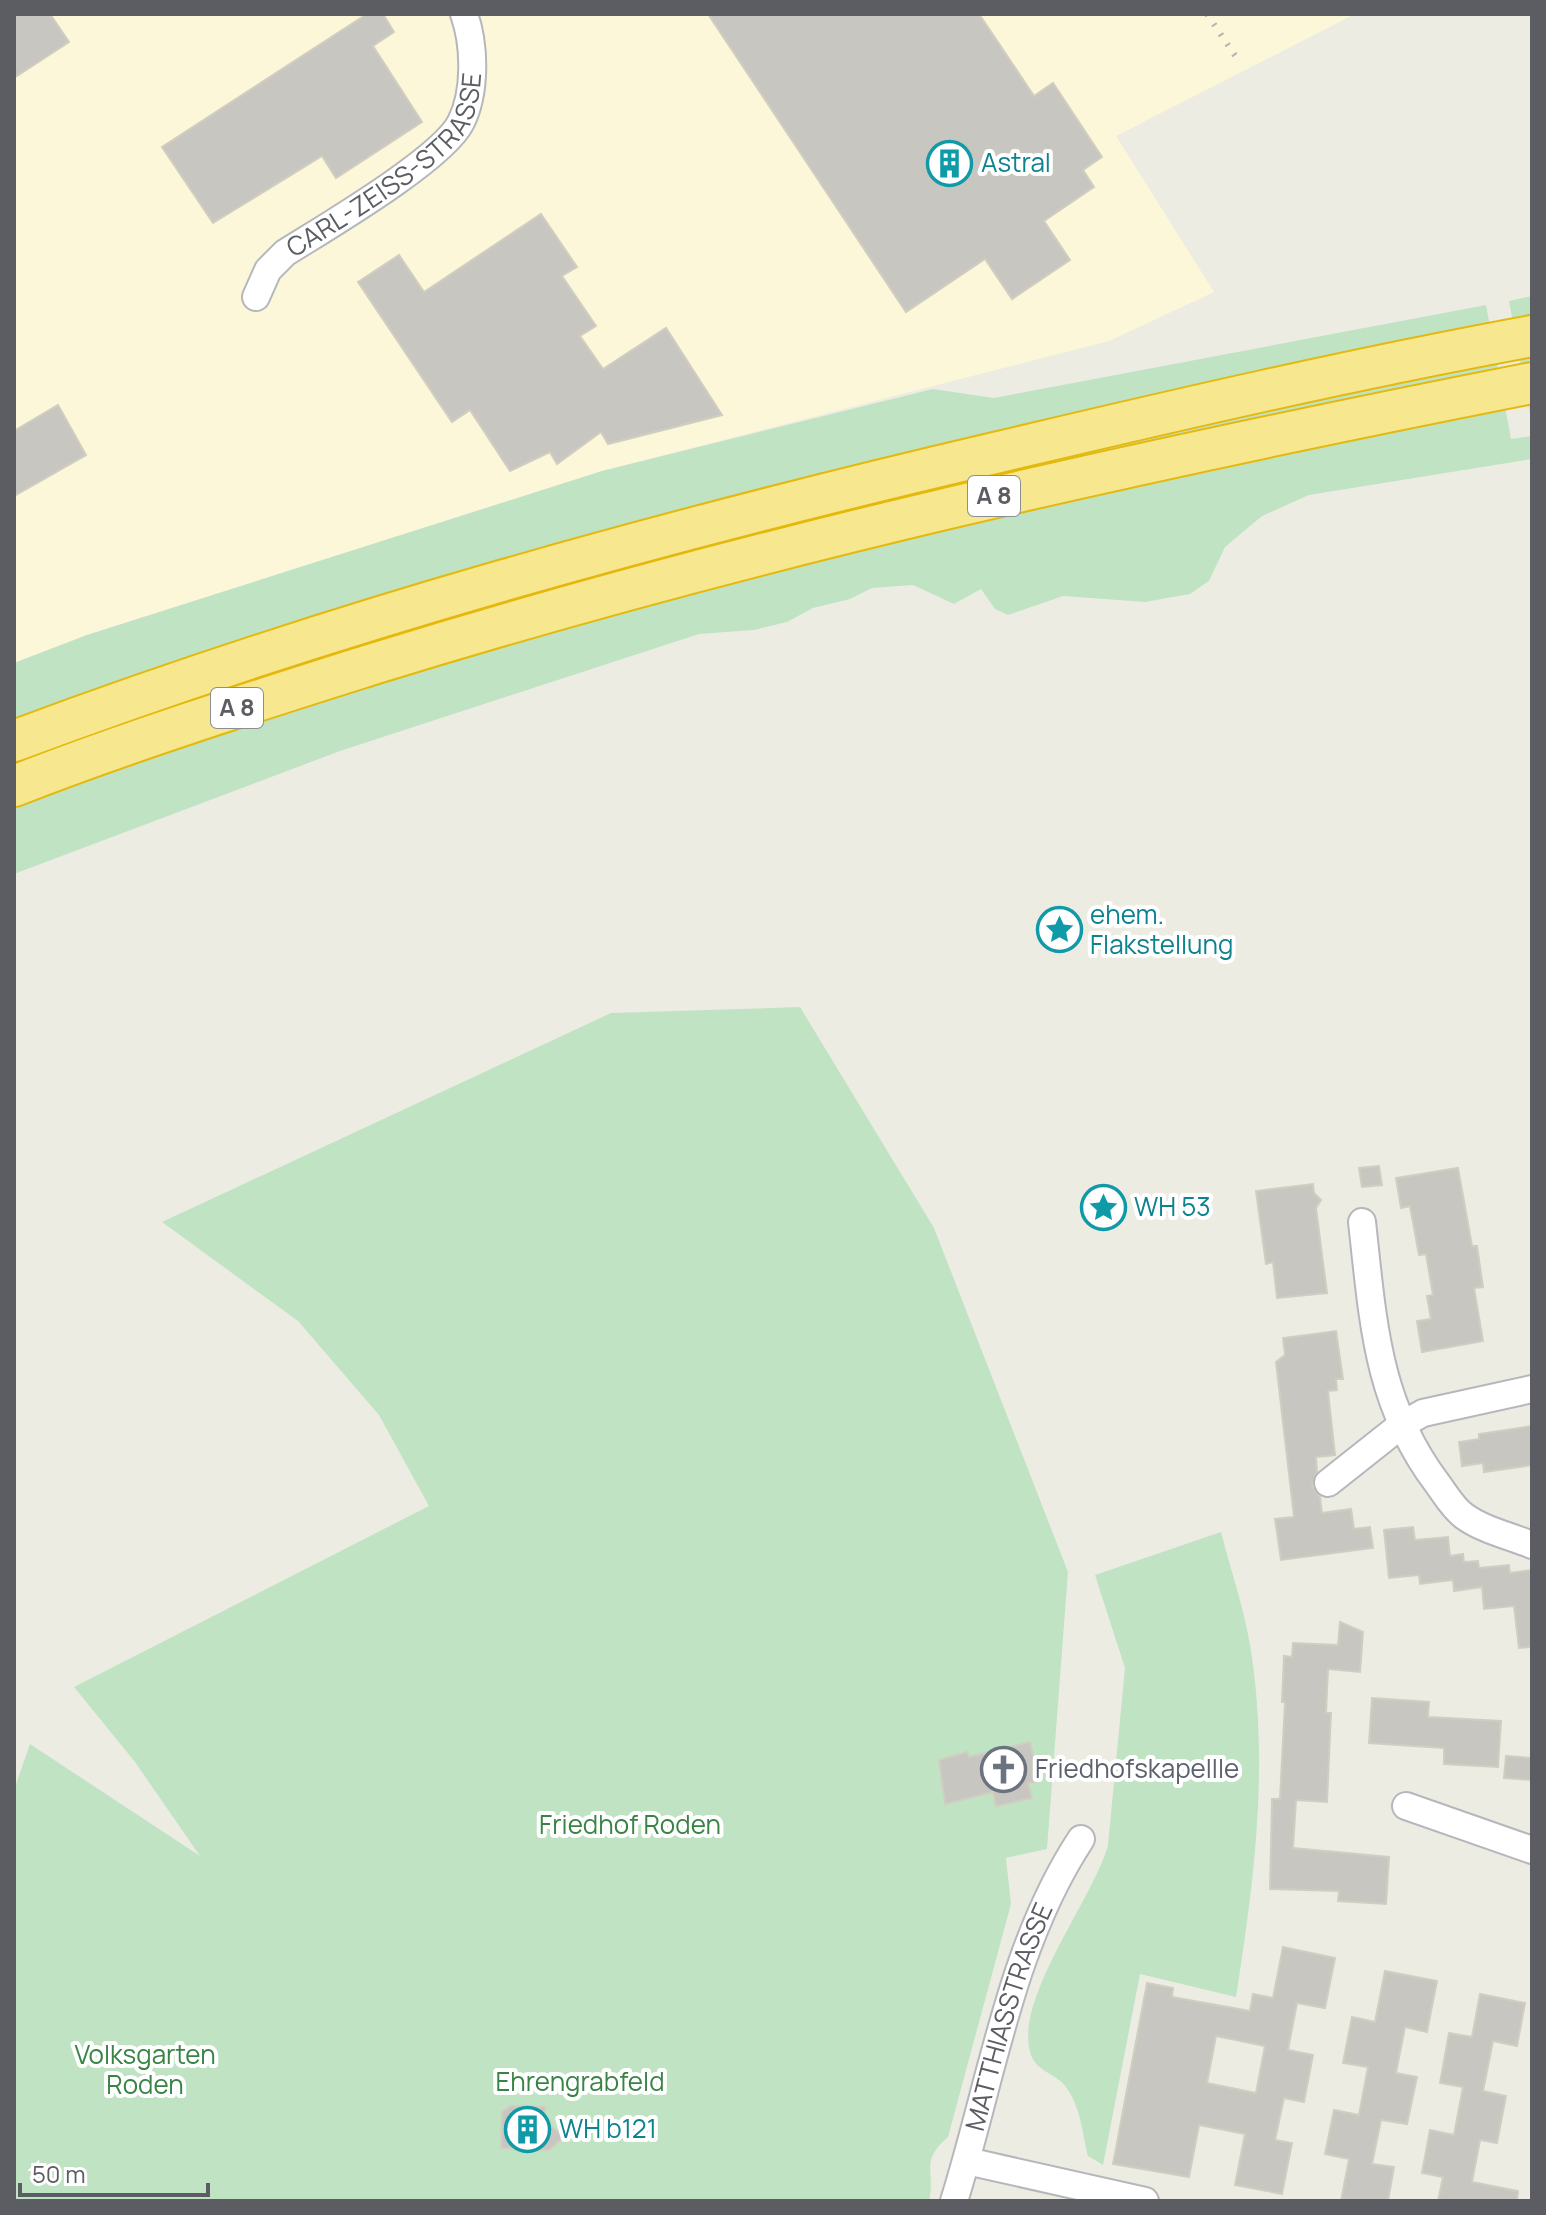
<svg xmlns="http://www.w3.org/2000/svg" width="1546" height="2215" font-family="Manrope,sans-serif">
<rect width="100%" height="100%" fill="#edece3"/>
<path fill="#fcf7d9" d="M 14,14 L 1355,14 L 1116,136 L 1214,292 L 1109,341 L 602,471 L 87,635 L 14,663 Z"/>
<g fill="#c0e3c4">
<path d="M 1532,296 L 1532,424 L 1509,301 Z"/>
<path d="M 1486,305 L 1511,439 L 1532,436 L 1532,459 L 1309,495 L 1262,516 L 1225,547 L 1209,581 L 1190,594 L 1145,602 L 1063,596 L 1008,615 L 995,609 L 981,589 L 954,604 L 913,585 L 872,588 L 850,599 L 813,608 L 787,622 L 754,630 L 699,634 L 340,751 L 14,874 L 14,663 L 87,635 L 602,471 L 933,389 L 994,398 Z"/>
<path d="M 800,1007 L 934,1228 L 1068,1572 L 1047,1849 L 1006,1858 L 1011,1904 L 948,2137 C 919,2162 936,2171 929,2201 L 14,2201 L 14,1790 L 30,1744 L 200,1856 L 135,1762 L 74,1687 L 429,1506 L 379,1415 L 298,1321 L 162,1222 L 611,1013 Z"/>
<path d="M 1221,1532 C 1231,1571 1245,1611 1251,1651 C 1269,1767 1254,1883 1236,1997 L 1140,1974 L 1103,2165 L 1088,2156 C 1082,2132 1081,2108 1066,2087 C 1056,2073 1038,2073 1031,2055 C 1012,2001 1094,1898 1108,1845 L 1125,1668 L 1095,1575 Z"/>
</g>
<g fill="#c8c6c0" stroke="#d1cec1" stroke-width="2" fill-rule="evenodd">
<path d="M 14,14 L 50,14 L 69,42 L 14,78 Z"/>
<path d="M 367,14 L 383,14 L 394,32 L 373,46 L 422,122 L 336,178 L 322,156 L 213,223 L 162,147 Z"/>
<path d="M 708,14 L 979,14 L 1034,96 L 1053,83 L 1102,157 L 1083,170 L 1094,187 L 1044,221 L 1070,260 L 1012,299 L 985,259 L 906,312 Z"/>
<path d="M 541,214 L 577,267 L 562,276 L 596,326 L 580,336 L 603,369 L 666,328 L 722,415 L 608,444 L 601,432 L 557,464 L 550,452 L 510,471 L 470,410 L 452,422 L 358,282 L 399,255 L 424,292 Z"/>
<path d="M 58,405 L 86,455 L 14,496 L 14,431 Z"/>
<path d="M 1379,1166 L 1382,1185 L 1362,1187 L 1359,1168 Z"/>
<path d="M 1458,1168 L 1472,1246 L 1477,1246 L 1483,1287 L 1474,1288 L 1483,1341 L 1422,1352 L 1417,1321 L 1431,1319 L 1427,1296 L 1433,1295 L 1426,1254 L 1419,1255 L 1410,1206 L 1401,1208 L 1396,1178 Z"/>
<path d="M 1313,1184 L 1314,1193 L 1321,1200 L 1316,1208 L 1327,1293 L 1277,1298 L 1273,1262 L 1266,1264 L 1256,1191 Z"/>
<path d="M 1336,1331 L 1343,1379 L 1336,1379 L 1337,1390 L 1328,1391 L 1335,1455 L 1316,1457 L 1317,1471 L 1312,1486 L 1320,1497 L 1322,1513 L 1351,1509 L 1354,1529 L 1370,1527 L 1373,1548 L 1281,1560 L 1275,1519 L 1294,1517 L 1276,1362 L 1285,1355 L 1283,1338 Z"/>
<path d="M 1532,1426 L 1532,1465 L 1484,1472 L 1483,1463 L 1462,1466 L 1459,1442 L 1479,1439 L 1479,1434 Z"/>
<path d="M 1413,1527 L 1415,1540 L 1448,1537 L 1450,1556 L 1463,1554 L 1464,1562 L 1478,1561 L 1479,1568 L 1509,1565 L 1510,1573 L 1532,1570 L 1532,1647 L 1519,1648 L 1514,1606 L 1484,1609 L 1482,1587 L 1454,1591 L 1453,1580 L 1420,1584 L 1419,1575 L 1389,1578 L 1384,1530 Z"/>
<path d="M 1340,1622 L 1363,1632 L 1360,1672 L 1328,1669 L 1326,1713 L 1331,1713 L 1327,1802 L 1296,1800 L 1293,1848 L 1389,1857 L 1386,1904 L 1338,1901 L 1339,1891 L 1270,1889 L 1272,1799 L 1280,1799 L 1285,1702 L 1282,1702 L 1284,1656 L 1292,1657 L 1293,1643 L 1338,1645 Z"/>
<path d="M 1372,1698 L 1429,1702 L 1428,1717 L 1501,1721 L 1498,1767 L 1444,1764 L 1444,1748 L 1369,1743 Z"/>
<path d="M 1030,1742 L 1039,1781 L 1028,1783 L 1032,1798 L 996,1806 L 993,1792 L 945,1804 L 939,1760 L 967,1752 L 969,1757 Z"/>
<path d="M 1506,1756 L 1532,1758 L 1532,1780 L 1504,1778 Z"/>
<path d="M 1283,1947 L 1335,1958 L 1325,2008 L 1297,2003 L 1288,2050 L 1313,2055 L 1304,2102 L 1284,2098 L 1275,2140 L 1292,2143 L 1282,2194 L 1235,2185 L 1245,2134 L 1199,2125 L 1189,2177 L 1113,2164 L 1147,1983 L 1173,1988 L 1172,1997 L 1250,2011 L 1253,1994 L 1273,1998 ZM 1216,2036 L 1265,2046 L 1256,2093 L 1207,2083 Z"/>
<path d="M 1385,1971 L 1437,1981 L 1427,2032 L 1405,2027 L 1396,2073 L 1417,2077 L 1407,2124 L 1381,2120 L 1372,2164 L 1394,2167 L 1388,2201 L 1341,2201 L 1349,2159 L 1325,2154 L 1334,2110 L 1359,2115 L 1368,2067 L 1343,2063 L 1352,2017 L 1375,2022 Z"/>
<path d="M 1480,1994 L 1525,2003 L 1517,2046 L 1493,2041 L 1483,2091 L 1506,2096 L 1497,2143 L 1480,2140 L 1472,2182 L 1518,2191 L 1517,2201 L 1438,2201 L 1443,2177 L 1422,2173 L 1430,2130 L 1454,2135 L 1463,2087 L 1440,2083 L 1449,2033 L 1472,2037 Z"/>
<path d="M 510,2106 L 545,2107 L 545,2122 L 565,2136 L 549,2150 L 501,2148 L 502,2112 Z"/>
</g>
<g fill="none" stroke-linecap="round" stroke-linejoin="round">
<defs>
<g id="minor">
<path id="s1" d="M 256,297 L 268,270 L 285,253 C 323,229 443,159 461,122 C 476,92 475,45 464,14"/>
<path d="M 1362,1222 C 1373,1319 1376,1402 1437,1483 C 1445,1494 1453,1508 1464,1516 C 1483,1530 1510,1536 1532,1545"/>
<path d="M 1328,1483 L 1400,1426 L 1423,1413 L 1532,1389"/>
<path d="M 1406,1806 L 1532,1850"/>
<path d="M 967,2161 L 1145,2201"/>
<path id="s2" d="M 954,2201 C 992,2080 1010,1947 1081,1839"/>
</g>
<g id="highway">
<path d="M 14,741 C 335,621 666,530 999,452 C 1176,410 1353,369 1532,336"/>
<path d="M 14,786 C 132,740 253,702 373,664 C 754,546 1141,460 1532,383"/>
</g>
</defs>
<use href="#minor" stroke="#b5b7bc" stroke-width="30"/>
<use href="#highway" stroke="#e4b80c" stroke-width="44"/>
<use href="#minor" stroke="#fff" stroke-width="26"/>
<use href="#highway" stroke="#f7e88f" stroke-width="40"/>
<path stroke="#b3b4b4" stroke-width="6" stroke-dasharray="2 10" stroke-linecap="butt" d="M 1207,14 L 1236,57"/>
</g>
<defs>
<symbol id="building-ring" viewBox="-11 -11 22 22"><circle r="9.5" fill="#fff" stroke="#0f9aa8" stroke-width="1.5"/><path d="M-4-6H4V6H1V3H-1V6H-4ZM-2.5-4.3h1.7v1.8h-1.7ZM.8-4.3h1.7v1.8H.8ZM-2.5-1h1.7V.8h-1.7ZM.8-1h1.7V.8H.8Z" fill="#0f9aa8"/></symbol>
<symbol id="sight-ring" viewBox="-11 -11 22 22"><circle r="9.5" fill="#fff" stroke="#0f9aa8" stroke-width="1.5"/><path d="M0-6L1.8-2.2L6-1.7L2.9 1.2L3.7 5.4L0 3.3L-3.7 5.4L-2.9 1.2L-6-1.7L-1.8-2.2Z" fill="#0f9aa8"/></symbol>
<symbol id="church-ring" viewBox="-11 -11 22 22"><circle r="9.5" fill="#fff" stroke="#6b7280" stroke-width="1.5"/><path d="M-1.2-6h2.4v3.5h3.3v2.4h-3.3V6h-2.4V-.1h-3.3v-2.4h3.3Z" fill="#6b7280"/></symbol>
</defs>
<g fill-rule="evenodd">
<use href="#building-ring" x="924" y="138" width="51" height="51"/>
<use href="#sight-ring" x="1034" y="904" width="51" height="51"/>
<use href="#sight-ring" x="1078" y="1182" width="51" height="51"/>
<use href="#church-ring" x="978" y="1744" width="51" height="51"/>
<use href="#building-ring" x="502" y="2104" width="51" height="51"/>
</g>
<g text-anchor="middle" stroke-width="8" stroke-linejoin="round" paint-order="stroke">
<g fill="#fff" stroke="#8c8e92" stroke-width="2">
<rect x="968" y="476" width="52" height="40" rx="6"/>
<rect x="211" y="688" width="52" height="40" rx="6"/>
</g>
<g font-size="24" font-weight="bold" fill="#5b5d63">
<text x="994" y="504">A 8</text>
<text x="237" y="716">A 8</text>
</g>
<g font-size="26" fill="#5b5d63" stroke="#fff">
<text dy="9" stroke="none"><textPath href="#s1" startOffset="192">CARL-ZEISS-STRASSE</textPath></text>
<text dy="9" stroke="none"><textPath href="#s2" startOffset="192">MATTHIASSTRASSE</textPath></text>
</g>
<g font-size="26" fill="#0d838f" stroke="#fff" text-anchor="start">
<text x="981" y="172">Astral</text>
<text x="1090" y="924">ehem.<tspan x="1090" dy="30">Flakstellung</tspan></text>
<text x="1134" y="1216">WH 53</text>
<text x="559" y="2138">WH b121</text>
</g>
<g font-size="26" fill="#5b616d" stroke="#fff" text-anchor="start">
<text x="1035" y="1778">Friedhofskapellle</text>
</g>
<g font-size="26" fill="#398345" stroke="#fff">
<text x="630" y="1834">Friedhof Roden</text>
<text x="145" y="2064">Volksgarten<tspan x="145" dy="30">Roden</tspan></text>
<text x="580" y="2091">Ehrengrabfeld</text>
</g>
</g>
<rect width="1546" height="2215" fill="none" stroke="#5b5d63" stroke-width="32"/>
<path d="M20 2183v12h188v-12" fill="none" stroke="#5b5d63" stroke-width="4"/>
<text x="32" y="2183" font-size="24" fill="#5b5d63" stroke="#ffffff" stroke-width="6" paint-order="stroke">50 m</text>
</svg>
